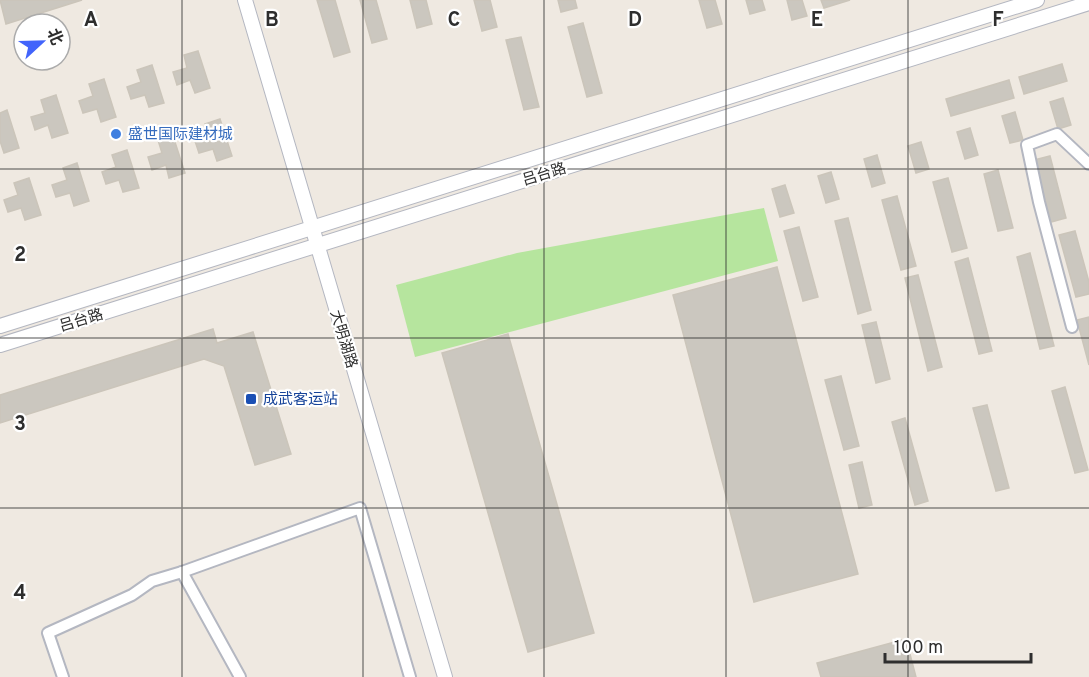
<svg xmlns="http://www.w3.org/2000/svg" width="1089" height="677" font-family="Overpass,'Noto Sans SC',sans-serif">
<rect width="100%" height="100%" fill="#efe9e1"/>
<path fill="#b6e59e" d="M 764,208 L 778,261 L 415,357 L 396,285 L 517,253 Z"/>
<g fill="#cbc7bf" stroke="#cbc5ba" stroke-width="1.5">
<path d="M 0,0 L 82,0 L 6,24 Z"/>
<path d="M 317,0 L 335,0 L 350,52 L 334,57 Z"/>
<path d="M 360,0 L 376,0 L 387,39 L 372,43 Z"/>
<path d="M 410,0 L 426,0 L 432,24 L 417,28 Z"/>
<path d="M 474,0 L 490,0 L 497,27 L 482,31 Z"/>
<path d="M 558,0 L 575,0 L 577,8 L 561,12 Z"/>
<path d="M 699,0 L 715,0 L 722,24 L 707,28 Z"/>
<path d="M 746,0 L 762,0 L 765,10 L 750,14 Z"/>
<path d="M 787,0 L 802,0 L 807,16 L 792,20 Z"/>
<path d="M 821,0 L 850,0 L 824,8 Z"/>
<path d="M 583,23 L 602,93 L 587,97 L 568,27 Z"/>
<path d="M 521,37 L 539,107 L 524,110 L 506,40 Z"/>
<path d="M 198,51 L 210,88 L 195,93 L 190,80 L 177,85 L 173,72 L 187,68 L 184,55 Z"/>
<path d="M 1062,64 L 1067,81 L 1024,94 L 1019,77 Z"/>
<path d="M 152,65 L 164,103 L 149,107 L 145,95 L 131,99 L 127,87 L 141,82 L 137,70 Z"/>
<path d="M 104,79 L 116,117 L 101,122 L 97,109 L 83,113 L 79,101 L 93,96 L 89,84 Z"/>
<path d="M 1009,80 L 1014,98 L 951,116 L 946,99 Z"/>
<path d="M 56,95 L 68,133 L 52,138 L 48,125 L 35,130 L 31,117 L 45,113 L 41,100 Z"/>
<path d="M 1063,98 L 1071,125 L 1058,129 L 1050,102 Z"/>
<path d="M 7,110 L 19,148 L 4,153 L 0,141 L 0,113 Z"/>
<path d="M 1015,112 L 1023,140 L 1010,143 L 1002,116 Z"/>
<path d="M 220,119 L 232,156 L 217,161 L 213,149 L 199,153 L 195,141 L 209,136 L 205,124 Z"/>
<path d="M 970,128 L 978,155 L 965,159 L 957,132 Z"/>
<path d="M 173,136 L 185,173 L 169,178 L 166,165 L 152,170 L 148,157 L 162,153 L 158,140 Z"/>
<path d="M 921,142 L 929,169 L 916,173 L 908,146 Z"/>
<path d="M 127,150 L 139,188 L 123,192 L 119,180 L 106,184 L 102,172 L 116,167 L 112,155 Z"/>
<path d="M 877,155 L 885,183 L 872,187 L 864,159 Z"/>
<path d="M 1050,156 L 1066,218 L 1051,222 L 1034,160 Z"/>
<path d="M 77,163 L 89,201 L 74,206 L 70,193 L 56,197 L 52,185 L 67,180 L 63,168 Z"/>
<path d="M 998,170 L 1013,228 L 998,231 L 984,174 Z"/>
<path d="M 831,172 L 839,199 L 826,203 L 818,176 Z"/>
<path d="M 29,178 L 41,215 L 25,220 L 21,208 L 8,212 L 4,200 L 18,195 L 14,183 Z"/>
<path d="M 948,178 L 967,248 L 952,252 L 933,182 Z"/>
<path d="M 785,185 L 794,213 L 780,217 L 772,189 Z"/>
<path d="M 897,196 L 916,266 L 901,270 L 882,200 Z"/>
<path d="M 848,218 L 871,310 L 858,314 L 835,221 Z"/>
<path d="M 799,227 L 818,297 L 803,301 L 784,231 Z"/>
<path d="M 1075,231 L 1089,282 L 1089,294 L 1076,297 L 1059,235 Z"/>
<path d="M 1030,253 L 1054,346 L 1040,349 L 1017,257 Z"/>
<path d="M 968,258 L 992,351 L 979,354 L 955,262 Z"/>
<path d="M 777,267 L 858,574 L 754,602 L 673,295 Z"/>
<path d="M 918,275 L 942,367 L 928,371 L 905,278 Z"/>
<path d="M 1089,317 L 1089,365 L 1077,320 Z"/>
<path d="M 876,322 L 890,379 L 876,383 L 862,325 Z"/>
<path d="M 213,329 L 217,343 L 253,332 L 291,454 L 255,465 L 224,366 L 204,359 L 0,423 L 0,395 Z"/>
<path d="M 508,334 L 594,633 L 528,652 L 442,353 Z"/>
<path d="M 841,376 L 859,446 L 844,450 L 825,380 Z"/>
<path d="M 1065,387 L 1088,470 L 1075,473 L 1052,391 Z"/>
<path d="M 987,405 L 1009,488 L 996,491 L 973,408 Z"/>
<path d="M 905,418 L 928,501 L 915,505 L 892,422 Z"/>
<path d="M 862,462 L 872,505 L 859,508 L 849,465 Z"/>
<path d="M 906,639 L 916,677 L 821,677 L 817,663 Z"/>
</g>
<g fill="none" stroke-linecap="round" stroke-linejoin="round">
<defs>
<g id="street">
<path d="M 1072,327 L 1039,202 L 1027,145 L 1057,134 L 1089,164"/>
<path d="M 63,677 L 48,633 L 132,595 L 152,581 L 182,572"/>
<path d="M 240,677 L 182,572 L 360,508 L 410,677"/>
</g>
<g id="secondary">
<path d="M 245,0 L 445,677"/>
<path d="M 0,326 L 1037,0"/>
<path d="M 0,345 L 1089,3"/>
</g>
</defs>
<use href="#street" stroke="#b4b7c1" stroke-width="14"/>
<use href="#secondary" stroke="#b4b7c1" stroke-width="16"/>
<use href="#street" stroke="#fff" stroke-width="10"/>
<use href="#secondary" stroke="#fff" stroke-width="14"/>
</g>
<path fill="none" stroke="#2e2e2e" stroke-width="1.5" stroke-opacity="0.55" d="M 182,0 L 182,677M 363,0 L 363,677M 544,0 L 544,677M 726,0 L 726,677M 908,0 L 908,677M 0,169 L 1089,169M 0,338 L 1089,338M 0,508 L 1089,508"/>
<circle fill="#3f7fe0" stroke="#fff" stroke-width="2" cx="116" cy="134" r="6"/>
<rect fill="#1a4fb4" stroke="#fff" stroke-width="2" x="245" y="393" width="12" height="12" rx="3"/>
<g text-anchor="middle" stroke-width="4.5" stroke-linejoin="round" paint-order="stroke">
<g font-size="15" fill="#366cbe" stroke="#fff" text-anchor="start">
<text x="128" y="139">盛世国际建材城</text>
</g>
<g font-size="15" fill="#2e2e2e" stroke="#fff">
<text transform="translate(544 174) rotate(-17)" y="5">吕台路</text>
<text transform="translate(81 320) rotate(-17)" y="5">吕台路</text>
<text transform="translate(344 339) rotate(73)" y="5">大明湖路</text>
</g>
<g font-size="15" fill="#164399" stroke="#fff" text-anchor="start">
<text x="263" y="404">成武客运站</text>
</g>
</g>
<g font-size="20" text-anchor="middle" font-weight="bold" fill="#2e2e2e" stroke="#fff" stroke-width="4.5" stroke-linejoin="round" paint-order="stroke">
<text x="91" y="26">A</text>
<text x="272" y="26">B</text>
<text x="454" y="26">C</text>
<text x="635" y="26">D</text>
<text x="817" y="26">E</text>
<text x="998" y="26">F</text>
<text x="20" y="261">2</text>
<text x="20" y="430">3</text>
<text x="20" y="599">4</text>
</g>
<g transform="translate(42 42) rotate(68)"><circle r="28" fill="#ffffff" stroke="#ababab" stroke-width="1.5"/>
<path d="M0-4.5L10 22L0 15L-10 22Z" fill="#4264fb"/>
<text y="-9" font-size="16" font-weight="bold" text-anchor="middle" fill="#2e2e2e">北</text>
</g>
<path d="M885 653v9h146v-9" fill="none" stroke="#2e2e2e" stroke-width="3"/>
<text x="894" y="653" font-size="18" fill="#2e2e2e" stroke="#ffffff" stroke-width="4.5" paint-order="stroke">100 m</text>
</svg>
